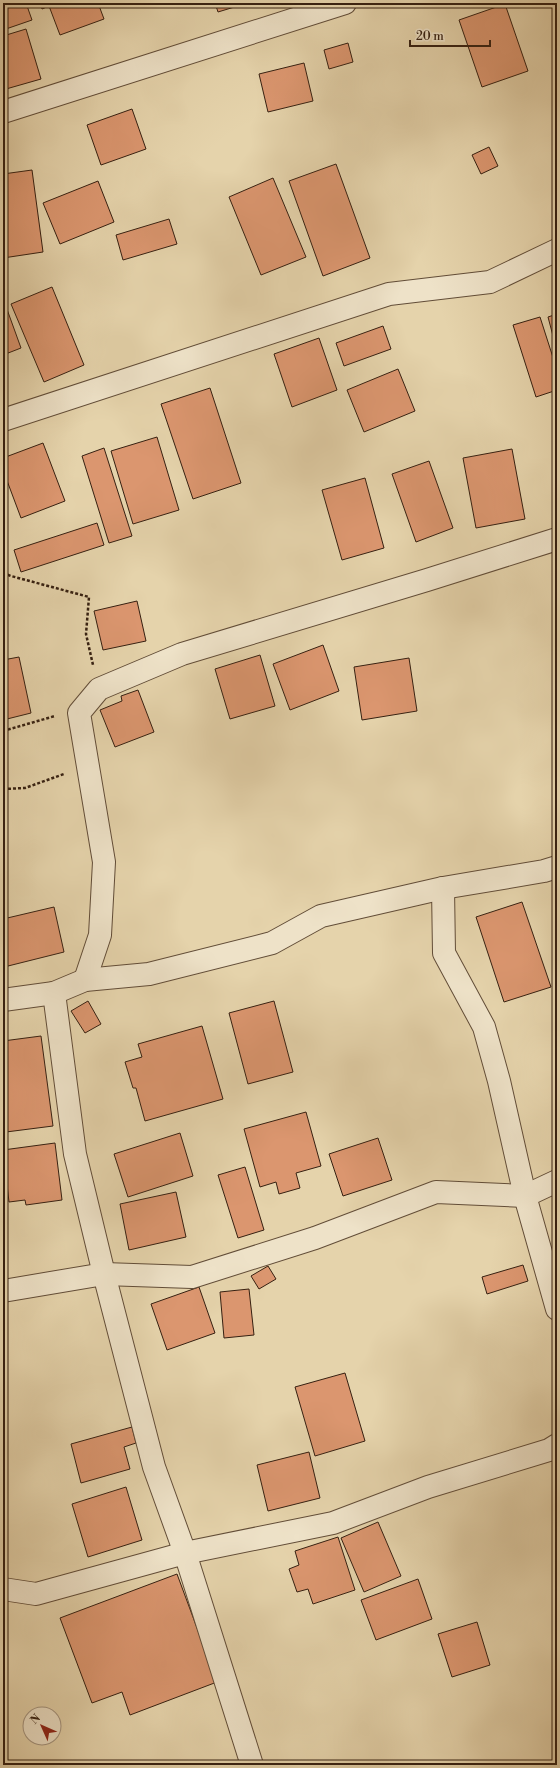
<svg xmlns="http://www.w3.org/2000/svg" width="560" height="1768" font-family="'Libre Bodoni',serif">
<rect width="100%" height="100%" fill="#e5d3ab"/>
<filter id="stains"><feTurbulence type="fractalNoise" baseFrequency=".005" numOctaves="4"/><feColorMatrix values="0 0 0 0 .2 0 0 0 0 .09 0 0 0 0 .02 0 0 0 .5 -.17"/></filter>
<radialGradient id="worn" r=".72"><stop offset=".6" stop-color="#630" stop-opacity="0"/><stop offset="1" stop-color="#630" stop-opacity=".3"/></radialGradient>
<g fill="#db966f" stroke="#362011">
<path d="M 3,3 L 26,3 L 32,20 L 3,30 Z"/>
<path d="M 40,3 L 98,3 L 104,19 L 60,35 L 49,6 L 42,9 Z"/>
<path d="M 215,3 L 240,3 L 241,5 L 218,12 Z"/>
<path d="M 505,4 L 528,71 L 482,87 L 459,20 Z"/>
<path d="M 26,29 L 41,79 L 6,89 L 3,80 L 3,36 Z"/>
<path d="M 348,43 L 353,62 L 329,69 L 324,50 Z"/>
<path d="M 304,63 L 313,101 L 268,112 L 259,74 Z"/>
<path d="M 132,109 L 146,149 L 101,165 L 87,125 Z"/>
<path d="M 489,147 L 498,166 L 481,174 L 472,155 Z"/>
<path d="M 336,164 L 370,258 L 323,276 L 289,181 Z"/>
<path d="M 32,170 L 43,252 L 3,258 L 3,174 Z"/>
<path d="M 273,178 L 306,257 L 261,275 L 229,197 Z"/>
<path d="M 98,181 L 114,222 L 60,244 L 43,203 Z"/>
<path d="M 169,219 L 177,244 L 123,260 L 116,235 Z"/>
<path d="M 52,287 L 84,365 L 44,382 L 11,304 Z"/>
<path d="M 4,301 L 21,348 L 3,355 L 3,301 Z"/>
<path d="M 557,314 L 557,351 L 548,317 Z"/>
<path d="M 540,317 L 557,370 L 557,390 L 536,397 L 513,325 Z"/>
<path d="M 383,326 L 391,349 L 344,366 L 336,343 Z"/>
<path d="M 319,338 L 337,390 L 292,407 L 274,354 Z"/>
<path d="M 398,369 L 415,411 L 364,432 L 347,390 Z"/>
<path d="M 210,388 L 241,483 L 193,499 L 161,404 Z"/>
<path d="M 157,437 L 179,510 L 133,524 L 111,451 Z"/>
<path d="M 43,443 L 65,501 L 21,518 L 3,470 L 3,458 Z"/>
<path d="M 104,448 L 132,536 L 109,543 L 82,456 Z"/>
<path d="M 512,449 L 525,519 L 476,528 L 463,458 Z"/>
<path d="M 429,461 L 453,528 L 416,542 L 392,474 Z"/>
<path d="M 365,478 L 384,548 L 342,560 L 322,490 Z"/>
<path d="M 97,523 L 104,545 L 21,572 L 14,550 Z"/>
<path d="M 137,601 L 146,641 L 103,650 L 94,611 Z"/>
<path d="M 323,645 L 339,691 L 290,710 L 273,664 Z"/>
<path d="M 260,655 L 275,706 L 230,719 L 215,669 Z"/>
<path d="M 19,657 L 31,713 L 3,720 L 3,660 Z"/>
<path d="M 409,658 L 417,711 L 362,720 L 354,667 Z"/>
<path d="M 138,690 L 154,732 L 115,747 L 100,710 L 122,701 L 121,696 Z"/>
<path d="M 522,902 L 551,987 L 504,1002 L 476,917 Z"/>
<path d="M 54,907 L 64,952 L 4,967 L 3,919 Z"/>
<path d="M 88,1001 L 101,1024 L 85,1033 L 71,1011 Z"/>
<path d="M 274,1001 L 293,1072 L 248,1084 L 229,1013 Z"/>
<path d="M 202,1026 L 223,1099 L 145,1121 L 136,1088 L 133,1088 L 125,1062 L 142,1057 L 138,1044 Z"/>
<path d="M 41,1036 L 53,1126 L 6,1132 L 3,1107 L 3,1041 Z"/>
<path d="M 306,1112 L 321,1166 L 296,1173 L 300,1188 L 279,1194 L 276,1182 L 260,1187 L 244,1129 Z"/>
<path d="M 180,1133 L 193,1176 L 128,1197 L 114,1154 Z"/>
<path d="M 378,1138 L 392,1180 L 343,1196 L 329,1154 Z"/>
<path d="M 55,1143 L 62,1200 L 26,1205 L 25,1200 L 9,1202 L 3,1150 Z"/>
<path d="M 245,1167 L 264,1230 L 238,1238 L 218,1175 Z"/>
<path d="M 176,1192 L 186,1237 L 129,1250 L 120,1204 Z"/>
<path d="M 523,1265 L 528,1281 L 487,1294 L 482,1277 Z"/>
<path d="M 268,1266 L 276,1279 L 259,1289 L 251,1276 Z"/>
<path d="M 199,1287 L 215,1333 L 167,1350 L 151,1304 Z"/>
<path d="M 249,1289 L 254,1335 L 224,1338 L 220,1292 Z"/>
<path d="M 345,1373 L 365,1441 L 315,1456 L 295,1387 Z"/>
<path d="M 132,1427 L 136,1443 L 124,1447 L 130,1469 L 81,1483 L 71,1444 Z"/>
<path d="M 309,1452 L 320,1498 L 268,1511 L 257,1465 Z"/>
<path d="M 126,1487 L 142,1540 L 88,1557 L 72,1504 Z"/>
<path d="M 378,1522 L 401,1576 L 364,1592 L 341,1538 Z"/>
<path d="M 338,1537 L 355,1590 L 313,1604 L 308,1589 L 297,1592 L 289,1569 L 299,1565 L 295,1551 Z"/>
<path d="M 177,1574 L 217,1682 L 130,1715 L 122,1692 L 92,1703 L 60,1618 Z"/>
<path d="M 418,1579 L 432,1619 L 376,1640 L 361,1600 Z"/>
<path d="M 477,1622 L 490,1665 L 452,1677 L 438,1634 Z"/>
</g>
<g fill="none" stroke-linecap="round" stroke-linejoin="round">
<defs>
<g id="minor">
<path d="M 3,112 L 345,3"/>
<path d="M 3,420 L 389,294 L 490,282 L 557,250"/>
<path d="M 443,888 L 444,953 L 484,1027 L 499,1081 L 525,1196 L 557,1309"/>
<path d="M 85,980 L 100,935 L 104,862 L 79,713 L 99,689 L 182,654 L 427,580 L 557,539"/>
<path d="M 54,993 L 75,1154 L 104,1274 L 154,1467 L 185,1553 L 252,1765"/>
<path d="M 3,1000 L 54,993 L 85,980 L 149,974 L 272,943 L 321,916 L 443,888 L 544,871 L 557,867"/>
<path d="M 3,1291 L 104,1274 L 192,1277 L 315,1238 L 436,1192 L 525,1196 L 557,1181"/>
<path d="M 3,1589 L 36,1594 L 185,1553 L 333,1523 L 428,1487 L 549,1450 L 557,1445"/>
</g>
</defs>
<use href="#minor" stroke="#624d38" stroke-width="24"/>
<g stroke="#362011" stroke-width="2.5" stroke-dasharray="3 2" stroke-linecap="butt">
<path d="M 3,573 L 11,576 L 89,597 L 86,634 L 93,665"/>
<path d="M 3,731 L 55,716"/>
<path d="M 3,789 L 25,788 L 64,774"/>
</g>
<use href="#minor" stroke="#eee2c8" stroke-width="22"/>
</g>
<rect width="560" height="1768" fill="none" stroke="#e5d3ab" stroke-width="16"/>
<rect x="4" y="4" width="552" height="1760" fill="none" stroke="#362011" stroke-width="2"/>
<rect x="8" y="8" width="544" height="1752" fill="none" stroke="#362011"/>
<g transform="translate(42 1726) rotate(315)"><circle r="19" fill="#eee2c8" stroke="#a4947f"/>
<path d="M0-3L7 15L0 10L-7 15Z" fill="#8f2418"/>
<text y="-6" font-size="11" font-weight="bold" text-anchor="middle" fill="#362011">N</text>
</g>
<path d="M410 40v6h80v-6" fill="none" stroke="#362011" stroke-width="2"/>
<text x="416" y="40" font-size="12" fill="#362011" stroke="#eee2c8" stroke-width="3" paint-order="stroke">20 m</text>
<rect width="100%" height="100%" filter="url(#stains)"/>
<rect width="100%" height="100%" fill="url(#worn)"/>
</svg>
